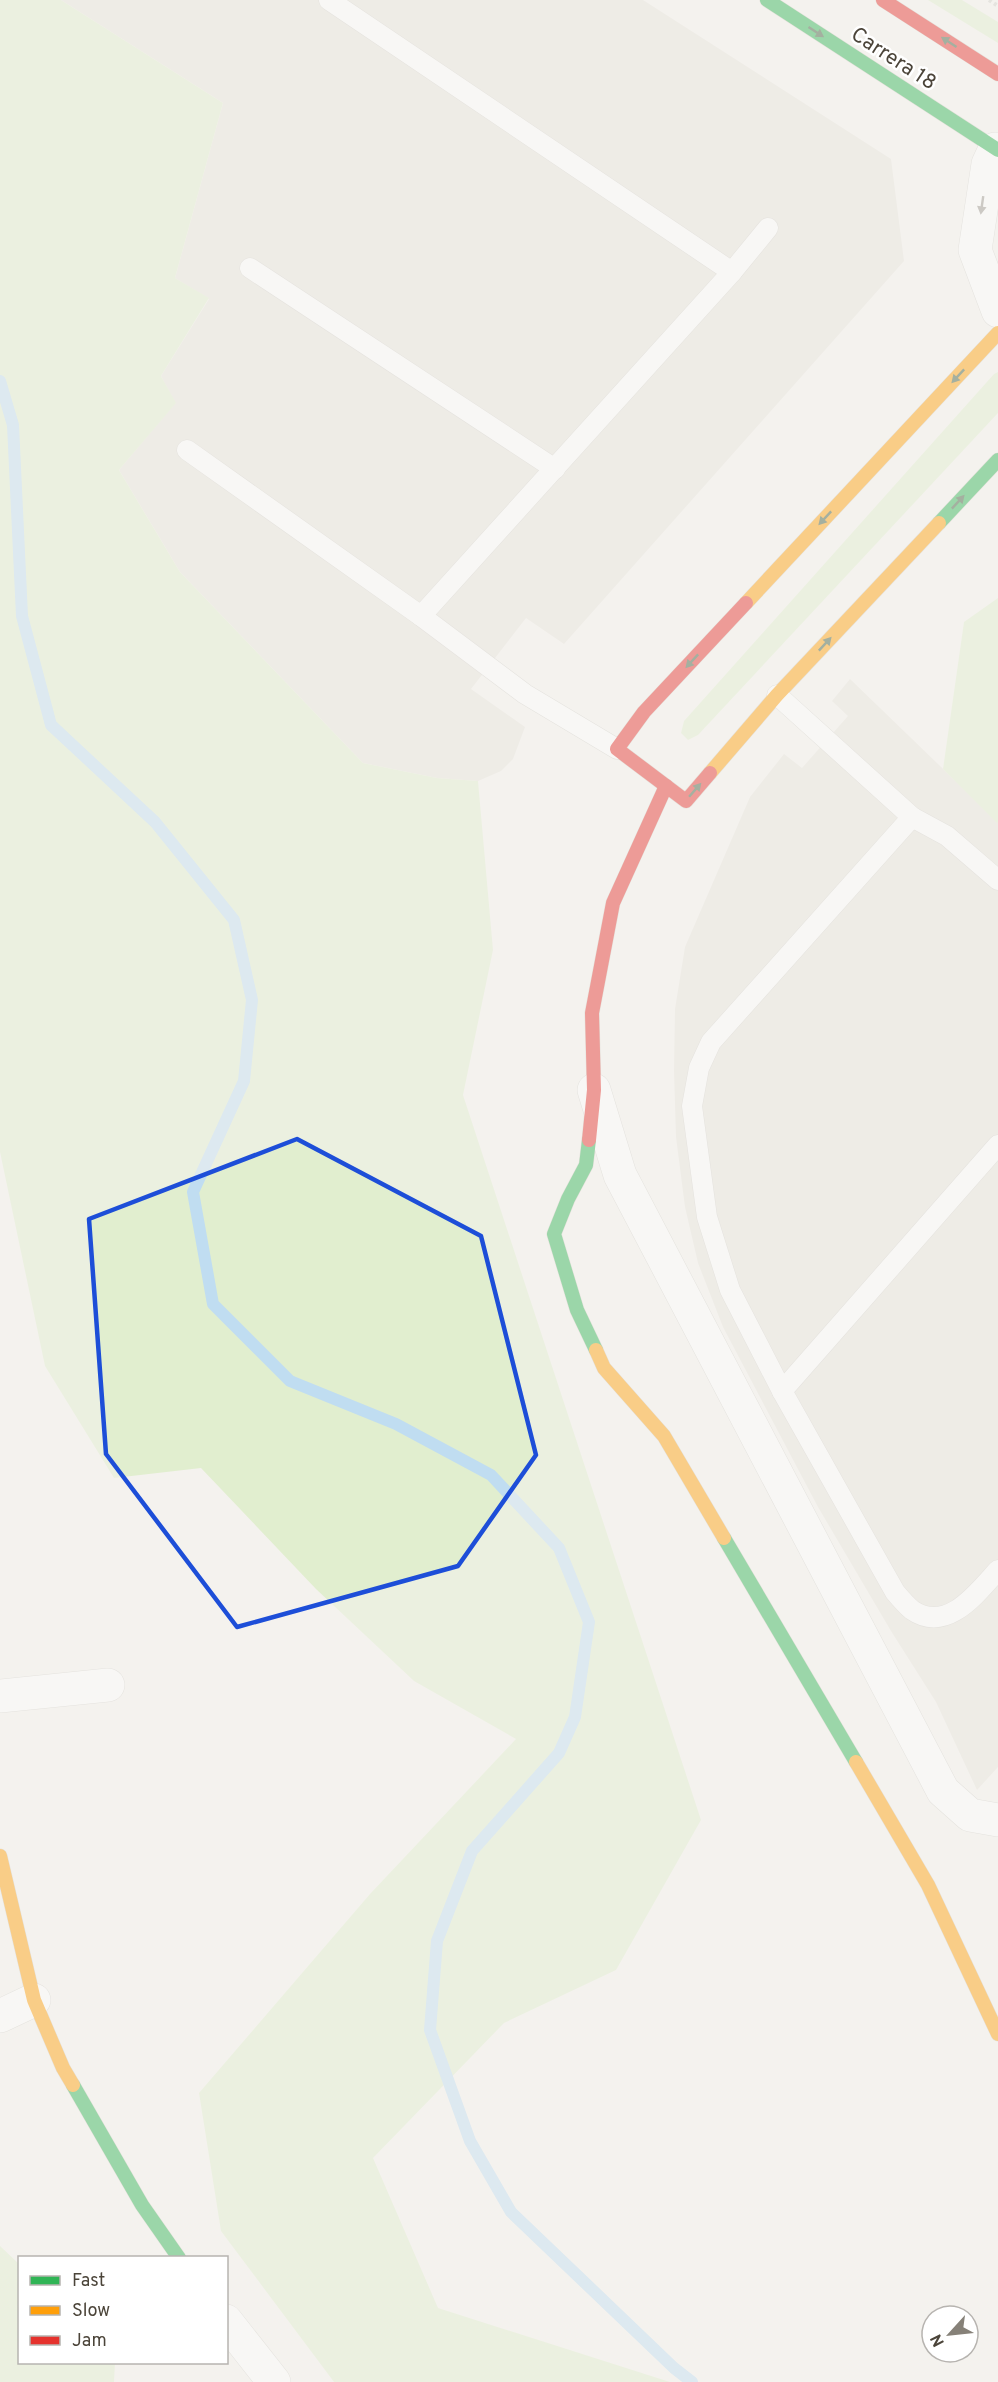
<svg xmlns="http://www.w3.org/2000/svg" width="998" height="2382" font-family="Overpass,sans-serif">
<rect width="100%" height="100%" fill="#f4f2ee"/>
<g fill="#e7e4dc">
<path d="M 61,0 L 643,0 L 891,159 L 904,261 L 564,644 L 526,618 L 471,689 L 525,727 L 513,759 L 501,771 L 478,781 L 437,778 L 363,763 L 180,572 L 119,470 L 175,403 L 161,376 L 209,299 L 175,278 L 223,103 Z"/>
<path d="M 850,679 L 998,822 L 998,1767 L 977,1790 L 936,1702 L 891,1631 L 818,1507 L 723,1327 L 698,1263 L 685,1207 L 676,1137 L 674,1071 L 675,1009 L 685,947 L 750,797 L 784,754 L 802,768 L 848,716 L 832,701 Z"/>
</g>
<g fill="#e1eecf">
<path d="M 0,0 L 61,0 L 223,103 L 175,278 L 209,298 L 161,376 L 176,403 L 119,470 L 180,572 L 363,763 L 437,778 L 478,781 L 493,950 L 463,1095 L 701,1820 L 616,1970 L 504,2023 L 373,2158 L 438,2308 L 670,2382 L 334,2382 L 221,2231 L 199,2093 L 370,1894 L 516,1739 L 414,1681 L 316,1589 L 201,1468 L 114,1478 L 45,1366 L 0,1152 Z"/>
<path d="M 928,0 L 962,0 L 998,22 L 998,43 Z"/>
<path d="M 998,372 L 998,413 L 698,735 L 688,740 L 681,733 L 684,721 L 994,374 Z"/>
<path d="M 998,598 L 998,822 L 997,823 L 943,769 L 964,622 Z"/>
<path d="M 0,2246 L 19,2264 L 20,2362 L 115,2363 L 114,2382 L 0,2382 Z"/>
</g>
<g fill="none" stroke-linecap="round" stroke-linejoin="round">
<path stroke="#c0ddf1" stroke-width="12" d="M 0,381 L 13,425 L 22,616 L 51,725 L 155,822 L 234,920 L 252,1000 L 244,1081 L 193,1192 L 213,1304 L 290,1381 L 396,1424 L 491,1475 L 559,1548 L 589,1622 L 575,1717 L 559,1753 L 472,1851 L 437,1941 L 430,2030 L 470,2141 L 511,2212 L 674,2368 L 692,2382"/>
<defs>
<g id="lane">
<path d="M 329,0 L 732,272"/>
<path d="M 250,268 L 555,469"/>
<path d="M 187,450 L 421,616 L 525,694 L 617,749"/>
<path d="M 421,616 L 732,272 L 768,228"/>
<path d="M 777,695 L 912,817 L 947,836 L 998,880"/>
<path d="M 912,817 L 711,1042 L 699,1068 L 692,1106 L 707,1217 L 730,1290 L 782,1391 L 895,1592 C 900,1598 906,1605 912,1610 C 947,1634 977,1593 998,1570"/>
<path d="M 782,1391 L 998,1145"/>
</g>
<g id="street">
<path d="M 995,149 L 988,164 L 975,250 L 998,311"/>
<path d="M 594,1090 L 620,1175 L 943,1791 L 970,1815 L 998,1820"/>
<path d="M 0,1696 L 108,1685"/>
<path d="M 0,2016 L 34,2000"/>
<path d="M 226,2321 L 274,2382"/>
</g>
<g id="fast">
<path d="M 767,0 L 998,150"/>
<path d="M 939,523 L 998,460"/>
<path d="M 589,1140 L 586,1165 L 568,1199 L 554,1234 L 577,1310 L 596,1350"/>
<path d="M 724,1538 L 856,1762"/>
<path d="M 73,2085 L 142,2205 L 179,2258"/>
</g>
<g id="slow">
<path d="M 746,603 L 998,333"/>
<path d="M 710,773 L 777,695 L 939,523"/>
<path d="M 596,1350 L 604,1368 L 664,1436 L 724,1538"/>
<path d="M 856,1762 L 928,1885 L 998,2034"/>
<path d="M 0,1856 L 34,2000 L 63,2068 L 73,2085"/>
</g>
<g id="jam">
<path d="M 883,0 L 998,74"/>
<path d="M 710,773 L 686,801 L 617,749 L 644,712 L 746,603"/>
<path d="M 589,1140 L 594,1090 L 592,1013 L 613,903 L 666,786"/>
</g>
</defs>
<use href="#lane" stroke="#d2d0cb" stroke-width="21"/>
<use href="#street" stroke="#d2d0cb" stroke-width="34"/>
<use href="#fast" stroke="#d3cfc5" stroke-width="15"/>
<use href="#slow" stroke="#d3cfc5" stroke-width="15"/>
<use href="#jam" stroke="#d3cfc5" stroke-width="15"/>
<path stroke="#d3d2cc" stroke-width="4" stroke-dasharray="3 3" stroke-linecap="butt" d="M 989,0 L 998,6"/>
<use href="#lane" stroke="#fdfdfc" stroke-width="20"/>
<use href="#street" stroke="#fdfdfc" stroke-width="33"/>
<use href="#fast" stroke="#30b455" stroke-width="14"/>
<use href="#slow" stroke="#ff9f0a" stroke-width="14"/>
<use href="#jam" stroke="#e5322d" stroke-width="14"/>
</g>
<defs><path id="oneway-solid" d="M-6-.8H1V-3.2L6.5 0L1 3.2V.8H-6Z" transform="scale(1.5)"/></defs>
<g fill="#446040">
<use href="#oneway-solid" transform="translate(816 32) rotate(33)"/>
<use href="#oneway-solid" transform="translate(949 42) rotate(-147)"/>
<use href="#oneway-solid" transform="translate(958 376) rotate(133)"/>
<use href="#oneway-solid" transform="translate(958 502) rotate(-47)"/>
<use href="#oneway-solid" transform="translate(825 518) rotate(133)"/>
<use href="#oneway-solid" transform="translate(825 644) rotate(-47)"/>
<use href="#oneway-solid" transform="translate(692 661) rotate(133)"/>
<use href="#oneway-solid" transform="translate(695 790) rotate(-49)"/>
</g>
<use fill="#9b9791" href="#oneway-solid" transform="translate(982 205) rotate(98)"/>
<path d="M0 0H998V2382H0ZM 297,1139 L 481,1236 L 536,1455 L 458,1566 L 237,1627 L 106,1454 L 89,1219 Z" fill="#f4f2ee" fill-opacity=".55" fill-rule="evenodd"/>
<path fill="none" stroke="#1d4ed8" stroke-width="4.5" stroke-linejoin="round" d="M 297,1139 L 481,1236 L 536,1455 L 458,1566 L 237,1627 L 106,1454 L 89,1219 Z"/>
<g text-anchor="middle" stroke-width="5" stroke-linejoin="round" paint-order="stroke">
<g font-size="21" fill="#4b4439" stroke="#fff">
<text transform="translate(894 58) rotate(33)" y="7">Carrera 18</text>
</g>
</g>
<rect x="18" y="2256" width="210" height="108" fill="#ffffff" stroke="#b7b4b0" stroke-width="1.5"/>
<rect x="30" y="2276" width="30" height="9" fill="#30b455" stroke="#b7b4b0" stroke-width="1.5"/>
<text x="72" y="2286" font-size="18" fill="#4b4439">Fast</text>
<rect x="30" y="2306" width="30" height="9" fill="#ff9f0a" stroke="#b7b4b0" stroke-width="1.5"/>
<text x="72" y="2316" font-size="18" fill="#4b4439">Slow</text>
<rect x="30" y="2336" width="30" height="9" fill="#e5322d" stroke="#b7b4b0" stroke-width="1.5"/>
<text x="72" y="2346" font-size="18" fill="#4b4439">Jam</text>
<g transform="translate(950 2334) rotate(243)"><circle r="28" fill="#ffffff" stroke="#b7b4b0" stroke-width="1.5"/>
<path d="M0-4.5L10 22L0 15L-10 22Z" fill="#868178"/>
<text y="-9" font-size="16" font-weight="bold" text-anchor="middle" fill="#4b4439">N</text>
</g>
</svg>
